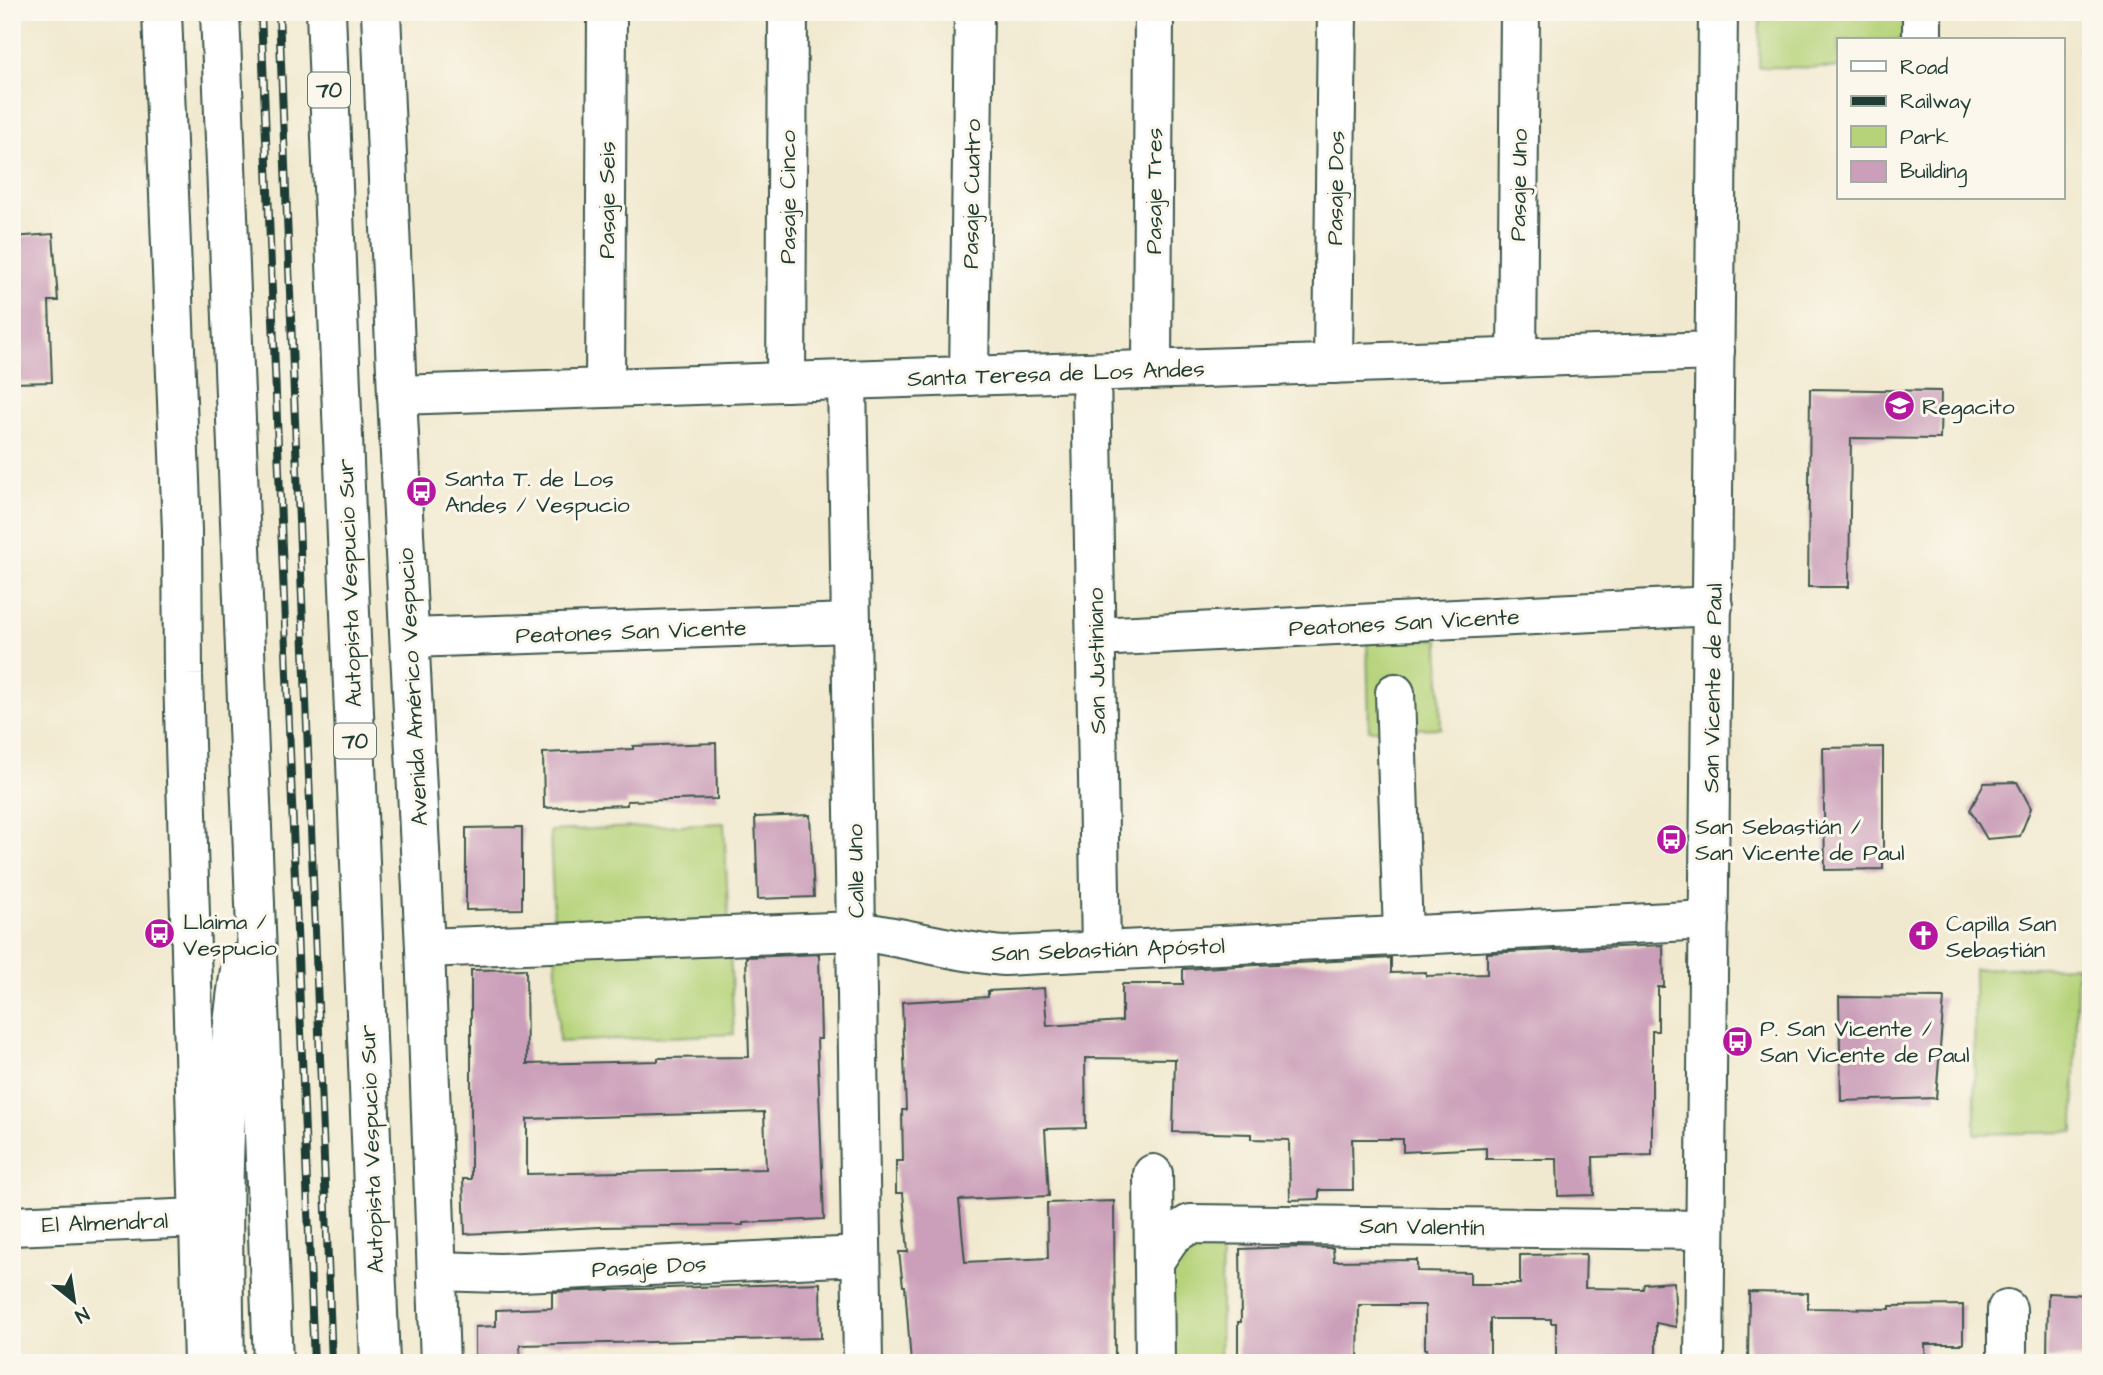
<svg xmlns="http://www.w3.org/2000/svg" width="2103" height="1375" font-family="'Architects Daughter',sans-serif">
<rect width="100%" height="100%" fill="#fbf7ec"/>
<filter id="ink" filterUnits="userSpaceOnUse"><feTurbulence type="fractalNoise" baseFrequency=".0143" numOctaves="2"/><feDisplacementMap in="SourceGraphic" scale="14" xChannelSelector="R" yChannelSelector="G"/><feConvolveMatrix kernelMatrix="1 2 1 2 8 2 1 2 1" color-interpolation-filters="sRGB"/></filter>
<filter id="wash" filterUnits="userSpaceOnUse"><feTurbulence type="fractalNoise" baseFrequency=".00686" numOctaves="4" result="noise"/><feDisplacementMap in="SourceGraphic" scale="28" xChannelSelector="R" yChannelSelector="G"/><feGaussianBlur stdDeviation="1.57" result="paint"/><feColorMatrix in="noise" values="0 0 0 0 0 0 0 0 0 0 0 0 0 0 0 0 0 1.4 0 .05"/><feComposite in="paint" operator="in"/></filter>
<g filter="url(#wash)">
<rect width="100%" height="100%" fill="#f1e9cf"/>
<g fill="#b6d37a" stroke="#6a8857" stroke-width="2">
<path d="M 1760,12 L 1909,12 L 1908,40 L 1839,40 L 1839,68 L 1759,67 Z"/>
<path d="M 1439,639 L 1441,728 L 1369,730 L 1367,640 Z"/>
<path d="M 724,823 L 734,1034 L 559,1042 L 550,831 Z"/>
<path d="M 2077,966 L 2074,1132 L 1975,1134 L 1974,969 Z"/>
<path d="M 1185,1241 L 1222,1241 L 1220,1363 L 1162,1363 L 1163,1265 Z"/>
</g>
<g id="blocks">
<g fill="#cb9fb9" fill-rule="evenodd">
<path d="M 53,234 L 58,301 L 49,301 L 52,382 L 12,383 L 12,237 Z"/>
<path d="M 1810,389 L 1941,391 L 1940,439 L 1851,438 L 1849,587 L 1808,587 Z"/>
<path d="M 716,743 L 717,799 L 627,801 L 627,805 L 544,808 L 543,753 L 633,749 L 633,746 Z"/>
<path d="M 1883,747 L 1883,869 L 1825,870 L 1823,748 Z"/>
<path d="M 2017,782 L 2031,808 L 2020,836 L 1987,839 L 1970,810 L 1984,783 Z"/>
<path d="M 810,815 L 814,897 L 758,899 L 755,817 Z"/>
<path d="M 522,827 L 522,909 L 466,910 L 466,828 Z"/>
<path d="M 1663,945 L 1664,987 L 1658,987 L 1658,1031 L 1652,1031 L 1652,1155 L 1593,1157 L 1594,1195 L 1558,1196 L 1557,1159 L 1486,1159 L 1486,1148 L 1403,1152 L 1403,1139 L 1352,1139 L 1353,1190 L 1319,1190 L 1319,1199 L 1290,1200 L 1289,1140 L 1251,1139 L 1251,1134 L 1173,1132 L 1175,1059 L 1085,1058 L 1086,1128 L 1045,1129 L 1049,1196 L 959,1200 L 965,1262 L 1048,1258 L 1047,1203 L 1114,1201 L 1115,1363 L 911,1363 L 905,1286 L 903,1286 L 899,1252 L 908,1252 L 903,1193 L 896,1193 L 896,1161 L 903,1161 L 902,1110 L 906,1110 L 902,1002 L 988,997 L 988,991 L 1044,988 L 1047,1026 L 1122,1021 L 1122,984 L 1183,984 L 1183,969 L 1391,958 L 1391,973 L 1426,972 L 1426,976 L 1487,974 L 1487,953 Z"/>
<path d="M 819,954 L 821,1039 L 817,1039 L 824,1219 L 743,1223 L 743,1225 L 599,1227 L 465,1234 L 463,1179 L 471,1179 L 471,970 L 526,969 L 527,1064 L 658,1061 L 658,1058 L 749,1057 L 746,957 ZM 764,1112 L 766,1169 L 527,1174 L 527,1119 Z"/>
<path d="M 1839,997 L 1944,998 L 1936,1098 L 1841,1101 Z"/>
<path d="M 1298,1247 L 1333,1248 L 1334,1261 L 1417,1260 L 1417,1271 L 1470,1272 L 1470,1284 L 1520,1284 L 1520,1255 L 1586,1254 L 1585,1288 L 1643,1289 L 1644,1284 L 1674,1282 L 1676,1327 L 1656,1323 L 1656,1363 L 1556,1363 L 1556,1323 L 1551,1323 L 1551,1319 L 1490,1319 L 1490,1363 L 1427,1363 L 1427,1349 L 1425,1349 L 1425,1305 L 1359,1305 L 1358,1363 L 1238,1363 L 1238,1322 L 1241,1322 L 1240,1249 Z"/>
<path d="M 820,1283 L 821,1338 L 520,1345 L 521,1363 L 475,1363 L 475,1327 L 496,1326 L 496,1310 L 552,1308 L 552,1292 Z"/>
<path d="M 1749,1292 L 1808,1293 L 1808,1308 L 1890,1309 L 1890,1306 L 1963,1305 L 1963,1344 L 1925,1344 L 1926,1363 L 1748,1363 Z"/>
<path d="M 2048,1293 L 2091,1295 L 2091,1357 L 2047,1358 Z"/>
</g>
</g>
</g>
<g filter="url(#ink)">
<use href="#blocks" fill-opacity="0" stroke="#3e574b" stroke-width="2"/>
<g fill="none" stroke-linecap="round" stroke-linejoin="round">
<defs>
<g id="minor">
<path d="M 1922,40 L 1922,12"/>
<path d="M 1517,358 L 1520,12"/>
<path d="M 1333,364 L 1337,12"/>
<path d="M 1152,370 L 1154,12"/>
<path d="M 1091,372 L 1101,951"/>
<path d="M 969,376 L 974,12"/>
<path d="M 847,380 L 863,1363"/>
<path d="M 786,382 L 788,12"/>
<path d="M 605,388 L 607,12"/>
<path d="M 397,395 L 1715,351"/>
<path d="M 1096,637 L 1713,606"/>
<path d="M 410,638 L 851,623"/>
<path d="M 1395,693 L 1403,935"/>
<path d="M 425,948 L 856,931 C 906,937 954,952 1004,956 L 1709,920"/>
<path d="M 1153,1174 L 1155,1363"/>
<path d="M 12,1226 L 198,1218"/>
<path d="M 1155,1260 L 1172,1235 L 1190,1224 L 1705,1230"/>
<path d="M 437,1271 L 500,1273 L 861,1256"/>
<path d="M 1704,1363 L 1718,12"/>
<path d="M 2007,1363 L 2007,1309"/>
</g>
<g id="major">
<path d="M 162,12 L 182,531 L 183,675 L 203,1363"/>
<path d="M 381,12 L 397,395 L 425,948 L 440,1363"/>
</g>
<g id="highway">
<path d="M 220,12 L 273,1363"/>
<path d="M 326,12 L 380,1363"/>
<path d="M 225,1363 C 222,1229 220,1096 241,963"/>
</g>
</defs>
<use href="#minor" stroke="#3e574b" stroke-width="42"/>
<use href="#major" stroke="#3e574b" stroke-width="42"/>
<use href="#highway" stroke="#3e574b" stroke-width="42"/>
<use href="#minor" stroke="#fff" stroke-width="38"/>
<use href="#major" stroke="#fff" stroke-width="38"/>
<use href="#highway" stroke="#fff" stroke-width="38"/>
<defs>
<g id="rail">
<path d="M 261,12 L 314,1363"/>
<path d="M 279,12 L 332,1363"/>
</g>
</defs>
<use href="#rail" stroke="#1f3d34" stroke-width="8"/>
<use href="#rail" stroke="#fbf7ec" stroke-width="5" stroke-dasharray="16" stroke-linecap="butt"/>
</g>
</g>
<defs>
<symbol id="school-disc" viewBox="-11 -11 22 22"><circle r="9.5" fill="#b5179e" stroke="#fbf7ec"/><path d="M0-5L7-2L0 1L-7-2ZM-4 1L0 2.5L4 1V4Q0 6-4 4Z" fill="#fff"/></symbol>
<symbol id="bus-disc" viewBox="-11 -11 22 22"><circle r="9.5" fill="#b5179e" stroke="#fbf7ec"/><path d="M-5-6H5V4H4V6H2V4H-2V6H-4V4H-5ZM-3.5-4V0h7V-4ZM-3.5 1.2v1.5H-2V1.2ZM2 1.2v1.5H3.5V1.2Z" fill="#fff"/></symbol>
<symbol id="church-disc" viewBox="-11 -11 22 22"><circle r="9.5" fill="#b5179e" stroke="#fbf7ec"/><path d="M-1.2-6h2.4v3.5h3.3v2.4h-3.3V6h-2.4V-.1h-3.3v-2.4h3.3Z" fill="#fff"/></symbol>
</defs>
<g fill-rule="evenodd">
<use href="#school-disc" x="1882" y="388" width="35" height="35"/>
<use href="#bus-disc" x="404" y="474" width="35" height="35"/>
<use href="#bus-disc" x="1654" y="822" width="35" height="35"/>
<use href="#bus-disc" x="142" y="916" width="35" height="35"/>
<use href="#church-disc" x="1906" y="918" width="35" height="35"/>
<use href="#bus-disc" x="1720" y="1024" width="35" height="35"/>
</g>
<g text-anchor="middle" stroke-width="6" stroke-linejoin="round" paint-order="stroke">
<g fill="#fbf7ec" stroke="#61756b" stroke-width="2">
<rect x="308" y="72.5" width="42" height="35" rx="5"/>
<rect x="334" y="723.5" width="42" height="35" rx="5"/>
</g>
<g font-size="21" font-weight="bold" fill="#1f3d34">
<text x="329" y="97">70</text>
<text x="355" y="748">70</text>
</g>
<g font-size="23" fill="#1f3d34" stroke="#fbf7ec">
<text transform="translate(1518 185) rotate(-89)" y="8">Pasaje Uno</text>
<text transform="translate(1335 188) rotate(-89)" y="8">Pasaje Dos</text>
<text transform="translate(1153 191) rotate(-90)" y="8">Pasaje Tres</text>
<text transform="translate(971 194) rotate(-89)" y="8">Pasaje Cuatro</text>
<text transform="translate(787 197) rotate(-90)" y="8">Pasaje Cinco</text>
<text transform="translate(606 200) rotate(-90)" y="8">Pasaje Seis</text>
<text transform="translate(1056 373) rotate(-2)" y="8">Santa Teresa de Los Andes</text>
<text transform="translate(349 583) rotate(-92)" y="8">Autopista Vespucio Sur</text>
<text transform="translate(1404 622) rotate(-3)" y="8">Peatones San Vicente</text>
<text transform="translate(631 631) rotate(-2)" y="8">Peatones San Vicente</text>
<text transform="translate(1096 661) rotate(-91)" y="8">San Justiniano</text>
<text transform="translate(412 687) rotate(-93)" y="8">Avenida Américo Vespucio</text>
<text transform="translate(1712 688) rotate(-89)" y="8">San Vicente de Paul</text>
<text transform="translate(855 871) rotate(-91)" y="8">Calle Uno</text>
<text transform="translate(1108 949) rotate(-2)" y="8">San Sebastián Apóstol</text>
<text transform="translate(371 1149) rotate(-92)" y="8">Autopista Vespucio Sur</text>
<text transform="translate(105 1222) rotate(-2)" y="8">El Almendral</text>
<text transform="translate(1422 1226) rotate(1)" y="8">San Valentín</text>
<text transform="translate(649 1266) rotate(-3)" y="8">Pasaje Dos</text>
</g>
<g font-size="23" fill="#1f3d34" stroke="#fbf7ec" text-anchor="start">
<text x="1922" y="414">Regacito</text>
<text x="445" y="486">Santa T. de Los<tspan x="445" dy="26">Andes / Vespucio</tspan></text>
<text x="1695" y="834">San Sebastián /<tspan x="1695" dy="26">San Vicente de Paul</tspan></text>
<text x="183" y="929">Llaima /<tspan x="183" dy="26">Vespucio</tspan></text>
<text x="1946" y="931">Capilla San<tspan x="1946" dy="26">Sebastián</tspan></text>
<text x="1760" y="1036">P. San Vicente /<tspan x="1760" dy="26">San Vicente de Paul</tspan></text>
</g>
</g>
<rect width="2103" height="1375" fill="none" stroke="#fbf7ec" stroke-width="42"/>
<rect x="1837" y="38" width="228" height="161" fill="#fbf7ec" stroke="#a3ada2" stroke-width="2"/>
<rect x="1851" y="61" width="35" height="10" fill="#ffffff" stroke="#a3ada2" stroke-width="2"/>
<text x="1900" y="74" font-size="21" fill="#1f3d34">Road</text>
<rect x="1851" y="96" width="35" height="10" fill="#1f3d34" stroke="#a3ada2" stroke-width="2"/>
<text x="1900" y="108" font-size="21" fill="#1f3d34">Railway</text>
<rect x="1851" y="126" width="35" height="21" fill="#b6d37a" stroke="#a3ada2" stroke-width="2"/>
<text x="1900" y="144" font-size="21" fill="#1f3d34">Park</text>
<rect x="1851" y="161" width="35" height="21" fill="#cb9fb9" stroke="#a3ada2" stroke-width="2"/>
<text x="1900" y="178" font-size="21" fill="#1f3d34">Building</text>
<g transform="translate(74 1301) rotate(150)" stroke="#fbf7ec" stroke-width="5" paint-order="stroke">
<path d="M0-5L12 26L0 18L-12 26Z" fill="#1f3d34"/>
<text y="-10" font-size="19" font-weight="bold" text-anchor="middle" fill="#1f3d34">N</text>
</g>
</svg>
